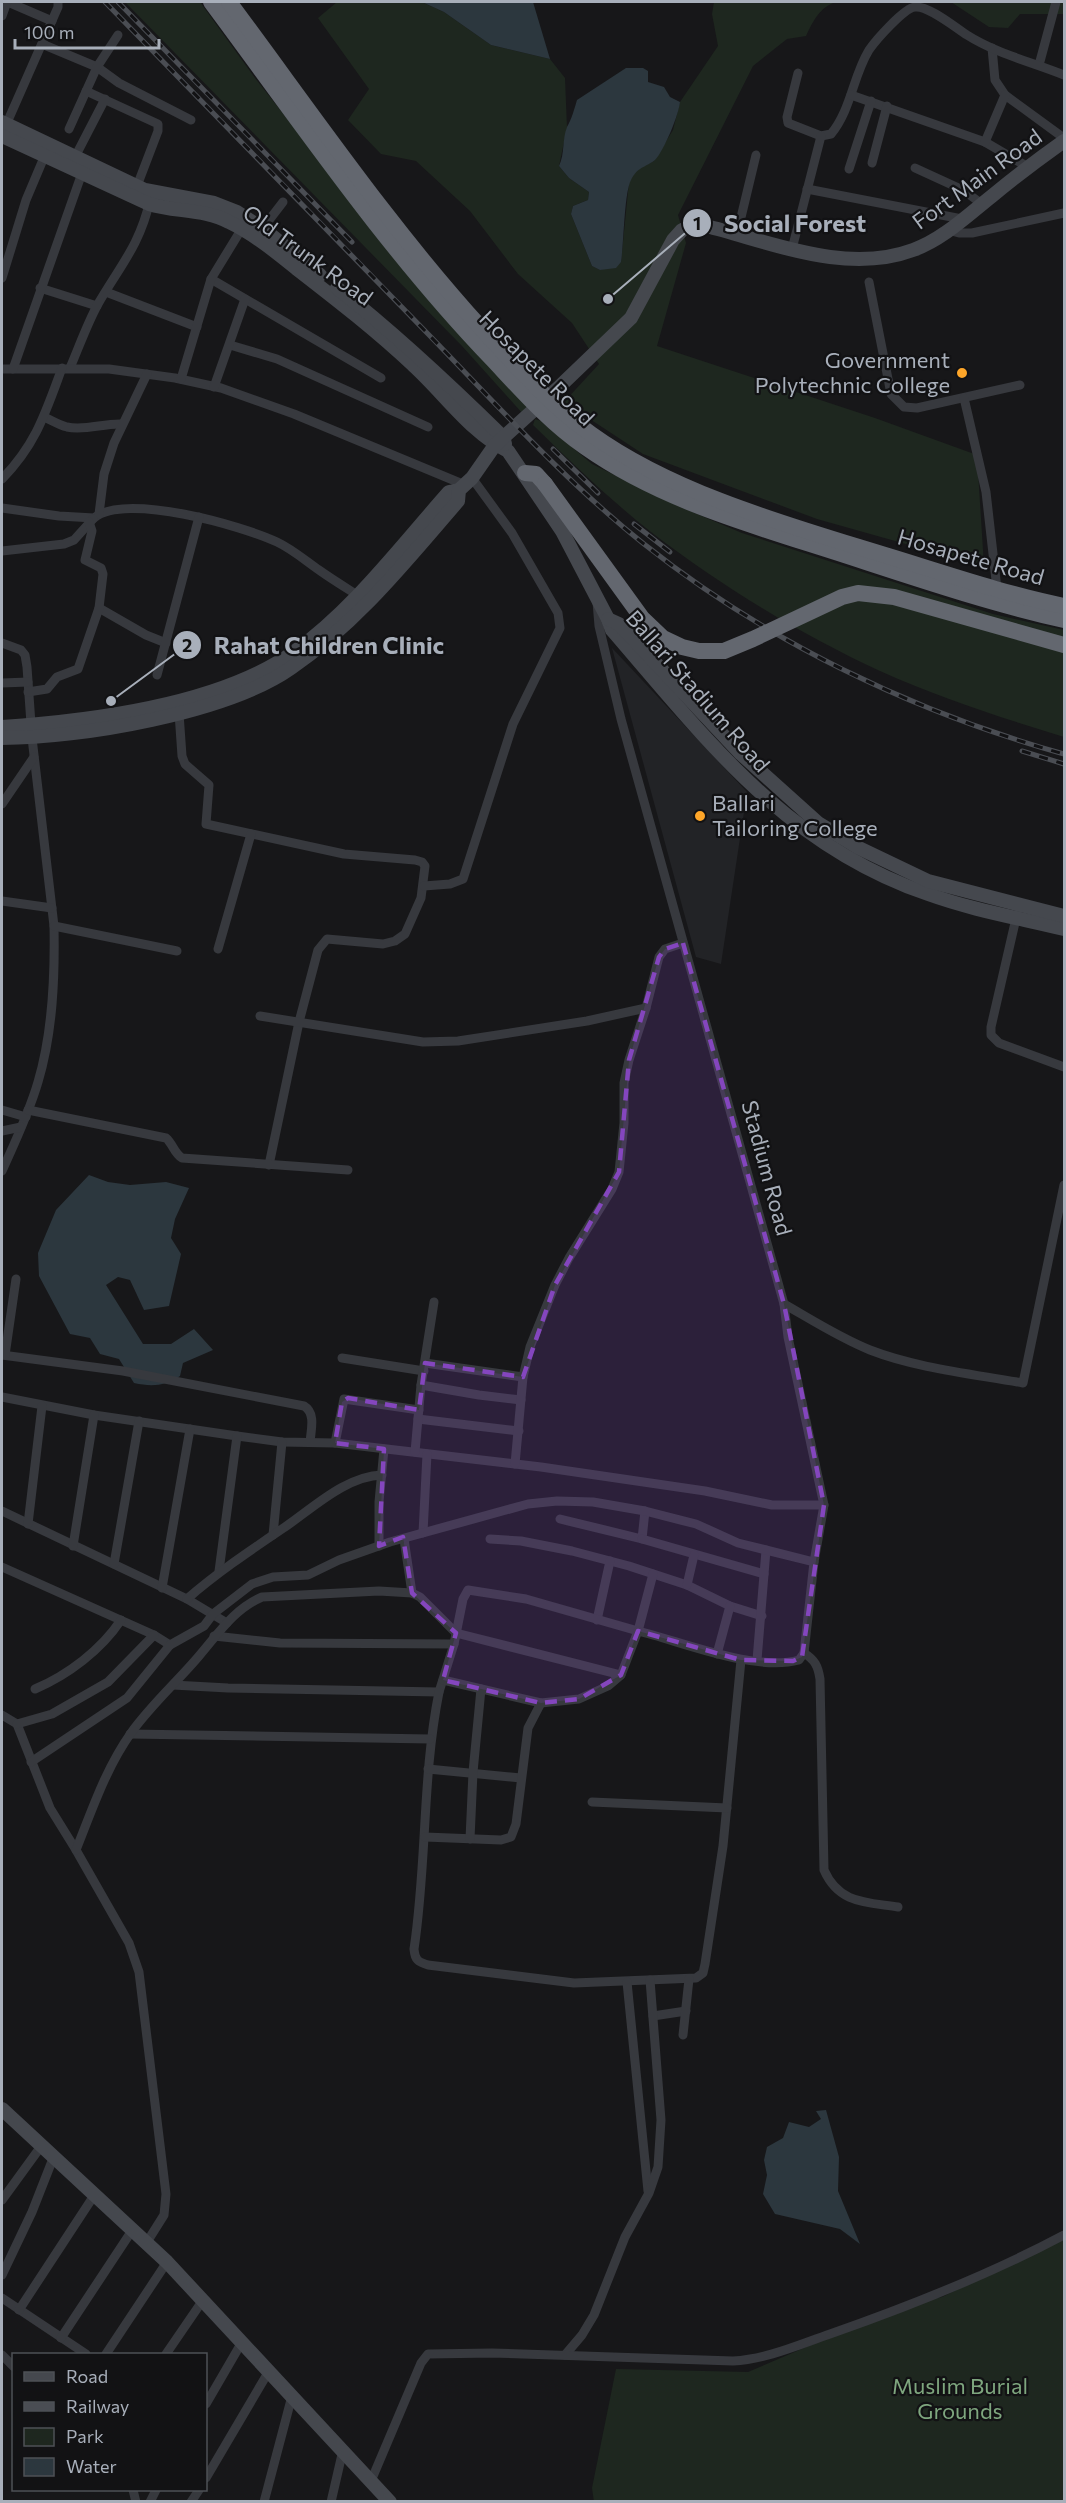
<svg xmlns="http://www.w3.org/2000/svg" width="1066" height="2503" font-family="Commissioner,sans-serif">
<rect width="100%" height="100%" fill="#171719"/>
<path fill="#222326" d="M 612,648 L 747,792 L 721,964 L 696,957 Z"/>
<g fill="#1e271f">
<path d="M 125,2 L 200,2 L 255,78 L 447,321 L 530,405 L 523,414 L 462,346 Z"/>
<path d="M 337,2 L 422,2 L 444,12 L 491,45 L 550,59 L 565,78 L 567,128 L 559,166 L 569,178 L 589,192 L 588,200 L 573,206 L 571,214 L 592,266 L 600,270 L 621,262 L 629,182 L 637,169 L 654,161 L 673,130 L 680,102 L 718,46 L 712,14 L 714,2 L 836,2 C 820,7 813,21 806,36 L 787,39 L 753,66 L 678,215 L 686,243 L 657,346 L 875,418 L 977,455 L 984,566 L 817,519 L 643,454 L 564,402 L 599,364 L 572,323 L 518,274 L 470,211 L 416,161 L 381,154 L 348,120 L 369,89 L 318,18 Z"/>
<path d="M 951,2 L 1064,2 L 1064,14 L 1020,14 L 1008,28 L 989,27 Z"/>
<path d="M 535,419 L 541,421 L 592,464 L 678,506 L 742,533 L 993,614 L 1064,630 L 1064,737 C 1002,718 940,698 880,671 C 800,634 721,586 651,532 C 609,499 571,462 533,425 Z"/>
<path d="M 1064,2238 L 1064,2501 L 594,2502 L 592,2488 L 616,2369 L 748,2372 L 860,2324 L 916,2303 L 942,2297 Z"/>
</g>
<g fill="#2c373e">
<path d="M 422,2 L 533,2 L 550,59 L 491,45 L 444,12 Z"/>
<path d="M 626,68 L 643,68 L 648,71 L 648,82 L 664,87 L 670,97 L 680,102 C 679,114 664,151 655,160 C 645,168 638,166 631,180 C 624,193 624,244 621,262 L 616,268 L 600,270 L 592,266 L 571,214 L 573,206 L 588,200 L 589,192 L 569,178 L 559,166 C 565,154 562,139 567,127 C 572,118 574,110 577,100 Z"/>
<path d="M 89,1175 L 108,1182 L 130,1185 L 166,1182 L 189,1188 L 175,1219 L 171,1238 L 181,1254 L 169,1306 L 144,1310 L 130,1280 L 118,1277 L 106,1285 L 143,1344 L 171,1344 L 194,1329 L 213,1350 L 183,1363 L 180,1376 C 165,1386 152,1387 134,1383 L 119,1359 L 100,1354 L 90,1338 L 70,1334 L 39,1276 L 38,1253 L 56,1210 Z"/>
<path d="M 826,2110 L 839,2157 L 838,2191 L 860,2244 L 840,2229 L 775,2214 L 763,2194 L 767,2175 L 764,2160 L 767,2147 L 783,2138 L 789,2122 L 809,2127 L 821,2119 L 816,2111 Z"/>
</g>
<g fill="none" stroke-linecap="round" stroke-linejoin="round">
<g stroke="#37393e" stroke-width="9">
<path d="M 8,2 L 52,21"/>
<path d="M 2,16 L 7,2"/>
<path d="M 42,44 L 97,67 L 119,83 L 191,120"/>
<path d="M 992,48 L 995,80 L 1005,95 L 1064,138"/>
<path d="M 1039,65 L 1056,2"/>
<path d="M 798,73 L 787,117 L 788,123 L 821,136 L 831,134 C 851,110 853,76 869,50 C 876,40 904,8 915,7 C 928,5 956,28 967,35 C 997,54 1032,62 1064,75"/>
<path d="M 86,91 L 158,124 L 158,131 L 137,186"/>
<path d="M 851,95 L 985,142 L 1028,167"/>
<path d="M 6,125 L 58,7 L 58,2"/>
<path d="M 69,129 L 97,67 L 118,35"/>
<path d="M 985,142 L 1005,95"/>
<path d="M 75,157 L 105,99"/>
<path d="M 872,163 L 887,106"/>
<path d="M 915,168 L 963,190 L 982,204"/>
<path d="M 849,169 L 871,101"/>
<path d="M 807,189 L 962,219"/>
<path d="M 263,228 L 283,202"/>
<path d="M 948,230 L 959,233 L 972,233 L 1064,213"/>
<path d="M 737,234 L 756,155"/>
<path d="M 792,249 L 821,136"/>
<path d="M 2,278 L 26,200 L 45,155"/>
<path d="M 211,279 L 381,378"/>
<path d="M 869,282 L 891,394 L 904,407 L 917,408 L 1020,385"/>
<path d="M 40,288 L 97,306"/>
<path d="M 106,292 L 197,327"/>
<path d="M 230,345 L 277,359 L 428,427"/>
<path d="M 70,368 C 79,347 87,324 98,304 C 120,266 140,245 150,200"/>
<path d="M 2,369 L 109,369 L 175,378 L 221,388 L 294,414 L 465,485"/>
<path d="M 13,369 L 82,173"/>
<path d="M 181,379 L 211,279 L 244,225"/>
<path d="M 214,387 L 245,299"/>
<path d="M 964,398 L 986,492 L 997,589"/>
<path d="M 44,417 C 51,420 59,425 67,427 C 85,431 104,423 122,424"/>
<path d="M 2,479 C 36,444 45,414 62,368"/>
<path d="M 2,508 L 59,516 L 94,518 C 125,492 243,526 277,542 C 292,549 306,561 319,570 C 333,580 348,589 362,598"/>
<path d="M 99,514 L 104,474 L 114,443 L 147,374"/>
<path d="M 2,551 L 64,544 L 74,540 L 93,519"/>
<path d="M 597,602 L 599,626 L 621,719 L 784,1304 C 812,1320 840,1338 870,1350 C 916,1368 973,1374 1023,1383 L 1064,1185"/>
<path d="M 99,608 L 146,635 L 166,643"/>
<path d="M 2,643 L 21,650 L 25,655 L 27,667 L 32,738 L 54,926 C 55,977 53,1032 38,1082 C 29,1113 15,1142 2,1171"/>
<path d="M 157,675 L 199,517"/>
<path d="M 2,683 L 28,682"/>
<path d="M 28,692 L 47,689 L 57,677 L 78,669 L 99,608 L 103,574 L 101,568 L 85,560 L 92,531 L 89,522"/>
<path d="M 179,713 L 182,756 L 185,764 L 209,785 L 206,824 L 344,854 L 415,860 L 422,862 L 425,866 L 421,898 L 405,934 L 395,941 L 383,944 L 327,939 L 318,950 L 299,1022 L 269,1165"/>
<path d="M 2,804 L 34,757"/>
<path d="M 424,886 L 450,884 L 463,879 L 513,724 L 560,628 L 558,613 L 512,533 L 472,478"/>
<path d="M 2,901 L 52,908"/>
<path d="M 1017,914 L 991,1027 L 991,1035 L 999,1043 L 1064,1067"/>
<path d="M 54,926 L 177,951"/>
<path d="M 218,949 L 251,834"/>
<path d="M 260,1016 L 423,1042 L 458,1041 L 587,1021 L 646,1008"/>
<path d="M 2,1110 L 26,1117"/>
<path d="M 28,1110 L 166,1138 C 173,1144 174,1153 182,1158 L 348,1170"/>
<path d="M 2,1131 L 21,1127"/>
<path d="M 784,1304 L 788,1337 L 824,1505 L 814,1562"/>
<path d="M 2,1355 L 123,1371 L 304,1406 C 316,1413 311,1430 310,1442"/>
<path d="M 5,1355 L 16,1279"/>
<path d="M 342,1358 L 424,1371"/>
<path d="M 425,1363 L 523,1377"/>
<path d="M 421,1385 L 479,1395 L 521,1400"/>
<path d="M 2,1397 L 94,1415 L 237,1436 L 282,1442 L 335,1443 L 541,1467 L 705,1491 L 772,1505 L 824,1505"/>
<path d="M 418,1419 L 519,1431"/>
<path d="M 335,1443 L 344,1399 L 419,1410"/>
<path d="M 415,1452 L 421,1385 L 434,1302"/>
<path d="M 515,1464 L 523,1377 L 530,1347 L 555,1285 L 569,1258 L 612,1189 L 619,1172 L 624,1123 L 624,1083 L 629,1060 L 646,1008 L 659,957 L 665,949 L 683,943"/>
<path d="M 2,1511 L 187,1599 L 227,1623"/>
<path d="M 560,1519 L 642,1539 L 645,1511"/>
<path d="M 28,1524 L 42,1406"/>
<path d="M 423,1533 L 427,1454"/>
<path d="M 273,1535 L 282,1442"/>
<path d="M 404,1539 L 412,1593"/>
<path d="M 490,1539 L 521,1541 L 572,1551 L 629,1566 L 687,1585 L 730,1606 L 762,1616"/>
<path d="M 642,1539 L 764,1574"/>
<path d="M 73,1546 L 94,1415"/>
<path d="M 379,1546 L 379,1502 L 384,1449"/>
<path d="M 114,1564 L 139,1421"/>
<path d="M 2,1567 L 154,1635 L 170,1645"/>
<path d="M 219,1571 L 237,1436"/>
<path d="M 687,1585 L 694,1555"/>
<path d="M 162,1588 L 190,1429"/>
<path d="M 187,1599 C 218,1572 251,1550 285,1527 C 313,1508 346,1476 382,1475"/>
<path d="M 597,1620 L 610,1561"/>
<path d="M 214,1636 L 280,1643 L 454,1644"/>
<path d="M 804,1653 C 815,1660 818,1666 820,1679 L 824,1870 C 839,1904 866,1902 898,1907"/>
<path d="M 717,1654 L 730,1606"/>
<path d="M 757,1660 L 766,1550"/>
<path d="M 173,1685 L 228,1688 L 439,1692 L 454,1644 L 463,1599 L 468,1590 L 526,1599 L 638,1631 L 653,1574"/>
<path d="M 35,1689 C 68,1675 101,1650 121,1620"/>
<path d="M 439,1692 C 422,1777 427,1863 414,1949 C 415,1960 418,1962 428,1965 L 574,1983 L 696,1978 L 703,1973 L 705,1964 L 723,1846 L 741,1660"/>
<path d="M 2,1715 L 17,1724 L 50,1808 L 76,1850 L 129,1943 L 139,1972 L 166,2194 L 164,2215 L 147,2242"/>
<path d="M 17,1724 L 52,1714 L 108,1682 L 154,1635"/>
<path d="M 130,1734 L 430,1739"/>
<path d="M 31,1762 L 127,1698 L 170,1645 L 204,1626 L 213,1614 L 252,1584 L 273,1577 L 308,1575 L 339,1560 L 390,1542 L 528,1504 L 557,1501 L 593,1502 L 645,1511 L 696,1524 L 738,1543 L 814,1562 L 804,1653 L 799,1660 C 754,1672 683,1642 638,1631 L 621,1675 L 608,1686 L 579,1699 L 541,1703 L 443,1680"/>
<path d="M 428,1769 L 521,1778"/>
<path d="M 592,1802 L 727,1808"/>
<path d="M 425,1837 L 501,1840 L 511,1837 L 516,1824 L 528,1728 L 541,1703"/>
<path d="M 470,1839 L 473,1772 L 481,1689"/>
<path d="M 76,1850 C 92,1810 106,1768 131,1733 C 151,1705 177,1682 199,1656 C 218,1634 234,1609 262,1597 L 379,1591 L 412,1593 L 420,1597 L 456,1633 L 621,1675"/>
<path d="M 627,1982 L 648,2191"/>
<path d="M 653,2016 L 686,2011"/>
<path d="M 683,2035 L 689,1979"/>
<path d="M 2,2200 L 42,2145"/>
<path d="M 2,2275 L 32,2212 L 54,2156"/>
<path d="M 2,2298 L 86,2354"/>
<path d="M 19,2310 L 95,2194"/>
<path d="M 61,2338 L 133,2229"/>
<path d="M 106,2354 L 167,2262"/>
<path d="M 166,2354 L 203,2300"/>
<path d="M 2,2355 L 14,2367"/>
<path d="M 565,2355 L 582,2335 L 594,2315 L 625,2237 L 649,2193 L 658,2167 L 661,2120 L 650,1980"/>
<path d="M 206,2404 L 242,2342"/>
<path d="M 206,2478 L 269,2371"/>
<path d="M 371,2481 L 421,2363 L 428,2354 L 492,2353 L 733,2361 C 767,2359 798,2345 830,2334 C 910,2306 989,2275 1064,2235"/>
<path d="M 133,2490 L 136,2502"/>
<path d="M 150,2502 L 156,2490"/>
<path d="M 191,2502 L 199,2490"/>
<path d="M 264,2502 L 292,2396"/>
<path d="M 331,2502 L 343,2450"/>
</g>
<g stroke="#45484e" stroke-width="14">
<path d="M 2,122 L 145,190 L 214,203 L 237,212 L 266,231 L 320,275"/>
<path d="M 2,136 L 149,204 C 175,212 205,209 229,222 C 254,234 276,252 297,269 C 337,300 377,331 413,365 C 444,393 471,433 508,451 L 562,531 L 608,619 L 612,630 C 707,740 785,845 928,894 C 972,910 1019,918 1064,929"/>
<path d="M 337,288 C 396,334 450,385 503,437 L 505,444"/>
<path d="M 608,619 L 619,624 L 740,753 L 818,823 L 859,848 L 928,881 L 1064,916"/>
<path d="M 2,727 C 91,721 220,705 294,652 C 354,609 400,547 449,492 L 459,490"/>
<path d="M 2,738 C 80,738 227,713 291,668 C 357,623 406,561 458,501 L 459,490 L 472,478 L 495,445 L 558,388 L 631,318 L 673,240 L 682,230 L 693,225 L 706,226 C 771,242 846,275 913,250 C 942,240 968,215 992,196 C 1015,177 1040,158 1064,141"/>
<path d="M 2,2109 L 167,2262 L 390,2502"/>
</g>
<g stroke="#63676f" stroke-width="16">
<path d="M 211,2 C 301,123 388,251 493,360 C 522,391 550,423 585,447 C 660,500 751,525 838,553 C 912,577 988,603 1064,620"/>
<path d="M 229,2 C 311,112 389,227 482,329 C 516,366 550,405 591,434 C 674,494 791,526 888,556 C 947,574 1005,594 1064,606"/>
<path d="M 525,473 L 536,474 L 545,484"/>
</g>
<defs>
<g id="rail">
<path d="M 105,2 C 213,113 322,224 430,336 C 499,407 566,482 644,544 C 767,642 914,712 1064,754"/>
<path d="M 118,2 L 352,242"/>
<path d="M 553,449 L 598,493"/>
<path d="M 634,524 L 670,552"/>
<path d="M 1022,751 L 1064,764"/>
</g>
</defs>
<use href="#rail" stroke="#4a4d53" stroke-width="5"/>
<use href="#rail" stroke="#121214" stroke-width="3" stroke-dasharray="9" stroke-linecap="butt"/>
<path stroke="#63676f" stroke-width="16" d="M 545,484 L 642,618 L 663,638 L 682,647 L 699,651 L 724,651 L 753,639 L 842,597 L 858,593 L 894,597 L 1064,645"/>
</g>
<path fill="#8446be" fill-opacity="0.2" stroke="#8446be" stroke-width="4.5" stroke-dasharray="12 8" stroke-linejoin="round" d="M 683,943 L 784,1304 L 824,1505 L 802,1657 L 793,1661 L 741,1660 L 638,1631 L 621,1675 L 579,1699 L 541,1703 L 443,1680 L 456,1633 L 412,1593 L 403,1537 L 379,1546 L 384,1449 L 335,1443 L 342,1402 L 348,1398 L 419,1410 L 425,1363 L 523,1377 L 555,1285 L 619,1172 L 629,1060 L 659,957 L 665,949 Z"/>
<g fill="#fea629" stroke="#121214" stroke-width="2">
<circle cx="962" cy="373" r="6"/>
<circle cx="700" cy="816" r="6"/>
</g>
<g text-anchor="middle" stroke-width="4.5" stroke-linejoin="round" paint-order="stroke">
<g font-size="22" fill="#a8afba" stroke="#121214">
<text transform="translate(977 179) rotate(-36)" y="8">Fort Main Road</text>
<text transform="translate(308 255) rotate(36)" y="8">Old Trunk Road</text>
<text transform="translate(537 368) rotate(45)" y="8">Hosapete Road</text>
<text transform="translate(971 557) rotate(16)" y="8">Hosapete Road</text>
<text transform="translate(698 691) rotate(49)" y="8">Ballari Stadium Road</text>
<text transform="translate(767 1168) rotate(75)" y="8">Stadium Road</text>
</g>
<g font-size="22" fill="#a8afba" stroke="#121214" text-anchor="end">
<text x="950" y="368">Government<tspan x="950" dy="25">Polytechnic College</tspan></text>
<text x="712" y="811" text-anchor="start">Ballari<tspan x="712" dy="25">Tailoring College</tspan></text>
</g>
<g font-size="22" fill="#7ea67e" stroke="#121214">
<text x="960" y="2394">Muslim Burial<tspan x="960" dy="25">Grounds</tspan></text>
</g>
</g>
<path fill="none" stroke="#a8afba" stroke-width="2" d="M608 299L697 223M111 701L187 645"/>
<g fill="#a8afba" stroke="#121214" stroke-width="2">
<circle cx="608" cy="299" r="6"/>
<circle cx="111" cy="701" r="6"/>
<circle cx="697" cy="223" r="15"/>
<circle cx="187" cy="645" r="15"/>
</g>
<g font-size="18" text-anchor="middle" font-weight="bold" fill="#111">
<text x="697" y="230">1</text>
<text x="187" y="652">2</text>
</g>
<g font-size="24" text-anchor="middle" font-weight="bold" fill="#a8afba" stroke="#121214" stroke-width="4.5" stroke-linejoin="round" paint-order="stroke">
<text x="795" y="232">Social Forest</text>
<text x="329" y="654">Rahat Children Clinic</text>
</g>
<rect width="1066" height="2503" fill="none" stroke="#a8afba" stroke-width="6"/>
<rect x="12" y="2353" width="195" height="138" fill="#121214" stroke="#4e5156" stroke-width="1.5"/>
<rect x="24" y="2372" width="30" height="9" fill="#45484e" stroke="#4e5156" stroke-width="1.5"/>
<text x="66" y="2383" font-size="18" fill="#a8afba">Road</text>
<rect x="24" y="2402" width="30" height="9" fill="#4a4d53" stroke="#4e5156" stroke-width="1.5"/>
<text x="66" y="2413" font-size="18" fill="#a8afba">Railway</text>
<rect x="24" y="2428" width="30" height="18" fill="#1e271f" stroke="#4e5156" stroke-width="1.5"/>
<text x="66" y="2443" font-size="18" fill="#a8afba">Park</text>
<rect x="24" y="2458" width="30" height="18" fill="#2c373e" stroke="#4e5156" stroke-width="1.5"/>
<text x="66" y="2473" font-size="18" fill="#a8afba">Water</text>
<path d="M15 39v9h144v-9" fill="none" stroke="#a8afba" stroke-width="3"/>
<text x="24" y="39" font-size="18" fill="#a8afba" stroke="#121214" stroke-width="4.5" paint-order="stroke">100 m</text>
</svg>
